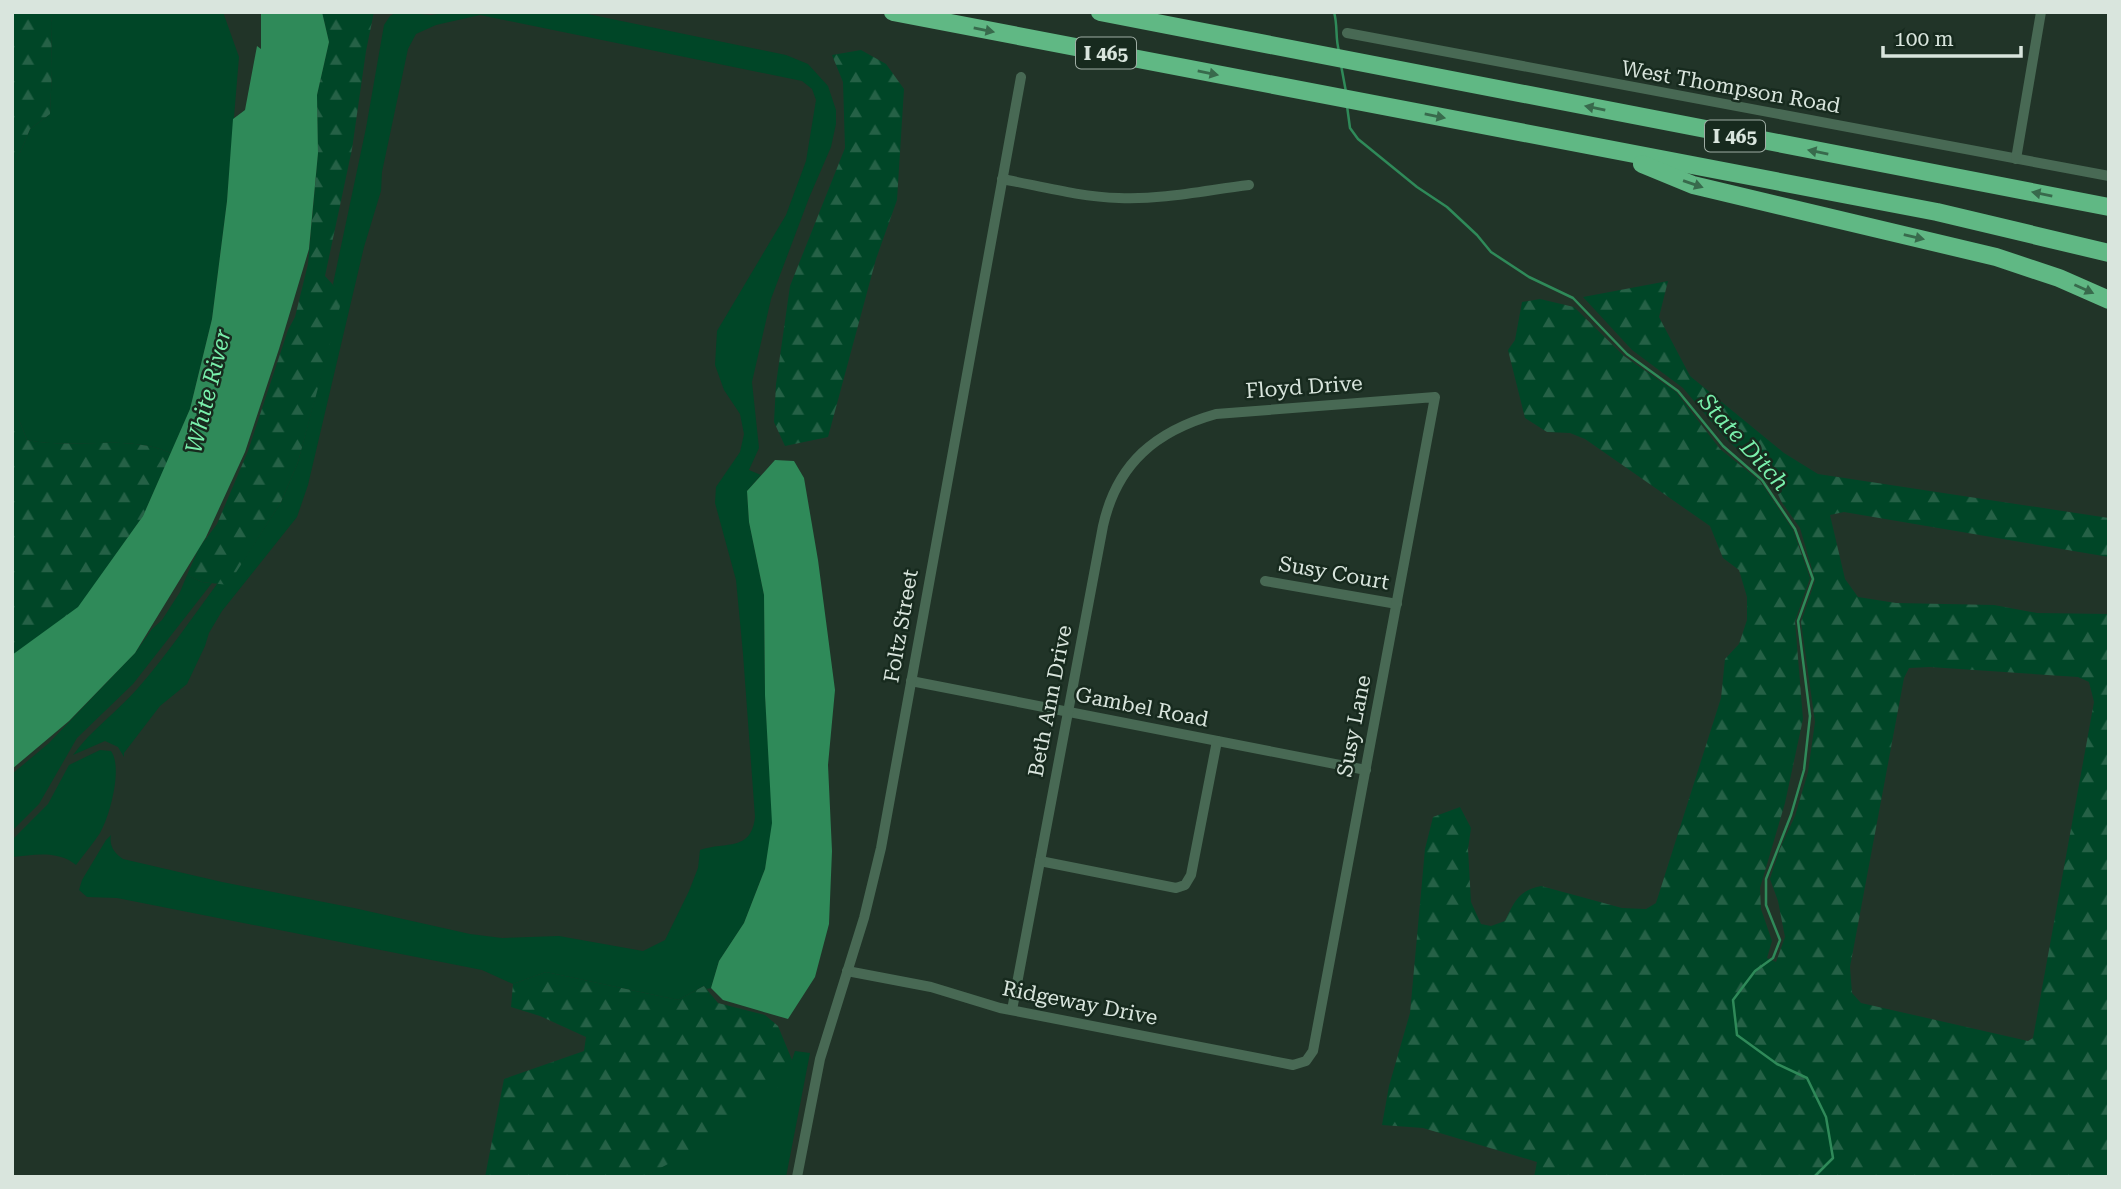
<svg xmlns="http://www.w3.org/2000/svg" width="2121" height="1189" font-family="'Roboto Serif',serif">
<defs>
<pattern id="forest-firs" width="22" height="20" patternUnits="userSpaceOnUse" patternTransform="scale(1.75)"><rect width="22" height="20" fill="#004627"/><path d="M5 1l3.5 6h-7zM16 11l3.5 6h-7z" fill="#256146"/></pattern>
</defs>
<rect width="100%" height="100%" fill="#213428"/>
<g fill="#004627">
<path d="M 54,12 L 223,12 L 239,57 L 227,201 L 212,319 L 190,409 L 171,453 C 125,433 73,450 27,440 L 12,402 L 12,172 L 30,129 L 50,114 L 52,69 L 51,22 Z"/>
<path d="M 397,12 L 431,15 L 452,12 L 578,12 L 786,55 L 808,64 L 828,86 L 836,110 L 836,124 L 831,147 L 809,198 L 771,299 L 752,382 L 759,448 L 749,470 L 761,475 L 747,491 L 749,522 L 764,595 L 765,695 L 773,823 L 765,869 L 744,923 L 719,961 L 711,988 L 707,989 L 704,986 L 678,1000 L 546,972 L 513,984 L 482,970 L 117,898 L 87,897 L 79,890 L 82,880 L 106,840 L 111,835 C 109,846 114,853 123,859 L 222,882 L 354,908 L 470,934 L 502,938 L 559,936 L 643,951 L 665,940 L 689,891 L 698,868 L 700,850 C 727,841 751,852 755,817 L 743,654 L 736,580 L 715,503 L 716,487 L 740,452 L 744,434 L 740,414 L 724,390 L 715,365 L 717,331 L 786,215 L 806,161 L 816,100 L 812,89 L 802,81 L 480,15 L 436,25 L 416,34 L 408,49 L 382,172 L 381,191 L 364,247 L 308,485 L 297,517 L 222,611 L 209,633 L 205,646 L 187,684 L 160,706 L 124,753 L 124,757 L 118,747 L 105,741 L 73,755 C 91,730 117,712 138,688 C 167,655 191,619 217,584 L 228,584 L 281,502 L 298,462 L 341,299 L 333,284 L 366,128 L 384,25 L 390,16 Z"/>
<path d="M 187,575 L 202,582 L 212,583 L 133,684 L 77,738 L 39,804 L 12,831 L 12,774 L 49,743 L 135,653 L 152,629 L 162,620 L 180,592 Z"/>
<path d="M 100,750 L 111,751 C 123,767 110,816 100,833 C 93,844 84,854 76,865 C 58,850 34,855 12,857 L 12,840 L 48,804 L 69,765 Z"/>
<path d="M 795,1051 L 810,1053 L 786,1177 L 643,1177 L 676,1159 L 792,1060 Z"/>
</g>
<g fill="url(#forest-firs)" fill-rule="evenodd">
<path d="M 12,12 L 54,12 L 51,22 L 52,69 L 50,114 L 30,129 L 12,172 Z"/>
<path d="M 322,12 L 374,12 L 366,51 L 352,149 L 325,276 L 336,288 L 342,299 L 298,462 L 281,502 L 228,585 L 202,582 L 187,575 L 199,548 L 217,524 L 248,451 L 288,330 L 295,317 L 308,264 L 318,153 L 317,95 L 329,42 Z"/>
<path d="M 861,50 L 886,64 L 904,89 L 897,200 L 876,259 L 828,437 L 785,446 L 774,422 L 776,384 L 790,286 L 845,148 L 843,82 L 832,55 Z"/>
<path d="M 1668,281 L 1659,317 L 1690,376 L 1784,453 L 1818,474 L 2109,518 L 2109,557 L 1844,512 L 1830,515 L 1845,579 L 1858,597 L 1896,603 L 1994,605 L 2037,613 L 2109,614 L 2109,1177 L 1534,1177 L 1537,1162 L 1423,1128 L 1382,1125 L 1389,1086 L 1410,1013 L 1425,849 L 1433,817 L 1460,807 L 1471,828 L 1468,849 L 1471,902 L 1481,924 L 1491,926 L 1505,921 C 1514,902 1519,890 1541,886 L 1622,908 L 1646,909 L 1656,903 L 1721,698 L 1725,659 L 1739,644 L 1747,620 L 1747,597 L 1739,570 L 1723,558 L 1710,526 L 1585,439 L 1570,433 L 1547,432 L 1525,418 L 1508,350 L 1515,340 L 1522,302 L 1540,299 L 1574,307 L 1624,356 L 1676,392 L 1720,449 L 1760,481 L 1793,530 L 1810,578 L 1795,621 L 1803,719 L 1785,803 L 1760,888 L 1761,909 L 1772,941 L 1767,958 L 1776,962 L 1785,937 L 1778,901 L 1770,879 L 1779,851 L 1795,816 L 1808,772 L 1815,722 L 1801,622 L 1815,581 L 1814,576 L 1800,528 L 1781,501 L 1770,477 L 1727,440 L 1683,388 L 1632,350 L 1583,297 ZM 1930,667 L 2078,677 L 2089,682 L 2094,702 L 2033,1038 L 2028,1041 L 1861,1003 L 1852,993 L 1850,967 L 1904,678 L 1909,668 Z"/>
<path d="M 12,402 L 27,440 C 74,450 125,433 171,453 L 143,516 L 78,608 L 17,653 L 12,654 Z"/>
<path d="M 546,972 L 678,1000 L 704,986 L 718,1003 L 765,1015 L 778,1026 L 792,1060 L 778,1087 L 724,1135 L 643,1177 L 485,1177 L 504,1079 L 584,1051 L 586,1037 L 540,1016 L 511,1007 L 513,984 Z"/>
</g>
<g fill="#2f8a59">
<path d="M 261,12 L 322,12 L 329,42 L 317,95 L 318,153 L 309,249 L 279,349 L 245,452 L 206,537 L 135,653 L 69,721 L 12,769 L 12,655 L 78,607 L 143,516 L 190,409 L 212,319 L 227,201 L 233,119 L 245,110 L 257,46 L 261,49 Z"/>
<path d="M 775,460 L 794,461 L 804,478 L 818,560 L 835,690 L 828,765 L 832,851 L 829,924 L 815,977 L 788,1019 L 723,1000 L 711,988 L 719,961 L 744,923 L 765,869 L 772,823 L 765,695 L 764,595 L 749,522 L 747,491 Z"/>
</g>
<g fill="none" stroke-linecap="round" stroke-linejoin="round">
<g stroke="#2f8a59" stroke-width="2.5">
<path d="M 1334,12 C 1338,26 1335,38 1339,51"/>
<path d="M 1341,65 L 1346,92"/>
<path d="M 1347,106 L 1350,128 L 1358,139 L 1417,187 L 1447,207 L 1477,235 L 1491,252 L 1529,277 L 1573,298 L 1627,354 L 1678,391 L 1723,446 L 1762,480 L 1795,529 L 1813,579 L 1798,621 L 1810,716 L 1804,770 L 1791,815 L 1766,879 L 1766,905 L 1780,940 L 1773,958 L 1755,971 L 1733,1000 L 1737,1035 L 1777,1064 L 1807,1078 L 1826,1117 L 1833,1158 L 1814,1177"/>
</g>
<g stroke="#486954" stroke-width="10">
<path d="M 1347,33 L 2109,176"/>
<path d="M 2016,159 L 2041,12"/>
<path d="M 1002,179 C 1040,186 1080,197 1119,198 C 1162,200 1207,190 1249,185"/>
<path d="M 1265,581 L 1397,604"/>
<path d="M 911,681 L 1366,770"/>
<path d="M 1040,861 L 1176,888 L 1185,885 L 1191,875 L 1217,741"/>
<path d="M 847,971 L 931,987 L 1000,1008 L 1293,1065 L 1306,1061 L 1313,1051 L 1435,397 L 1216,414 C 1156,431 1117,463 1103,526 L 1012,1010"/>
<path d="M 797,1177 L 820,1059 L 864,918 L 881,848 L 1021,77"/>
</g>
<g stroke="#60b884" stroke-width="18">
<path d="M 893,12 L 1937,212 L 2109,253"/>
<path d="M 1100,12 L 2109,207"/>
<path d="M 1642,164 L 1693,185 L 1996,257 L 2059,278 L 2109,300"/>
</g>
</g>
<defs><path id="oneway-solid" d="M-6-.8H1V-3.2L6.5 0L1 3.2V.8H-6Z" transform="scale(1.75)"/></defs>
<g fill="#386a4c">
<use href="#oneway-solid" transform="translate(984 30) rotate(11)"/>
<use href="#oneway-solid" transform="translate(1208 73) rotate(11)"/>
<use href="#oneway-solid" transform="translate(1595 108) rotate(-169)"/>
<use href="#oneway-solid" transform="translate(1435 116) rotate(11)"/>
<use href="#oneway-solid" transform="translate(1818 152) rotate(-169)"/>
<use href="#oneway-solid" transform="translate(1693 184) rotate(19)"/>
<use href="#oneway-solid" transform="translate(2042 194) rotate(-169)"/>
<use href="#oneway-solid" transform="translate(1914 237) rotate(13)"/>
<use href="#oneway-solid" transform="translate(2084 289) rotate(24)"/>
</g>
<g text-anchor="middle" stroke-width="5" stroke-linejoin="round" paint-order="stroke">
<g fill="#172a1e" stroke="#9fada4" stroke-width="2">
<rect x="1076" y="37.5" width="60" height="31" rx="5"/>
<rect x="1705" y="120.5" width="60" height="31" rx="5"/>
</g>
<g font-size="19" font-weight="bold" fill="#d9e5dd">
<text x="1106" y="60">I 465</text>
<text x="1735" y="143">I 465</text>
</g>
<g font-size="21" fill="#d9e5dd" stroke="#172a1e">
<text transform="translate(1731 87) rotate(10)" y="7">West Thompson Road</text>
<text transform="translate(1304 387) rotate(-4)" y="7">Floyd Drive</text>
<text transform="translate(1334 573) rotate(10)" y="7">Susy Court</text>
<text transform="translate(901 626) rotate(-80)" y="7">Foltz Street</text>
<text transform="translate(1050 701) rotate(-79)" y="7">Beth Ann Drive</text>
<text transform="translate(1142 707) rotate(11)" y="7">Gambel Road</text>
<text transform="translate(1354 726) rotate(-79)" y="7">Susy Lane</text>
<text transform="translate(1080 1003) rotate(11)" y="7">Ridgeway Drive</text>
</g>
<g font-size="23" font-style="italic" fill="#79efab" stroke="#172a1e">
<text transform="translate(208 391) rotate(-76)" y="8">White River</text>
<text transform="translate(1744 442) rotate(48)" y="8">State Ditch</text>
</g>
</g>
<rect width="2121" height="1189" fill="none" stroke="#d9e5dd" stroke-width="28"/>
<path d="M1883 46v10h138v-10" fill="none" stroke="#d9e5dd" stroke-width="3.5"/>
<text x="1894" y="46" font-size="21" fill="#d9e5dd" stroke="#172a1e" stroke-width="5" paint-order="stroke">100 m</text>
</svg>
